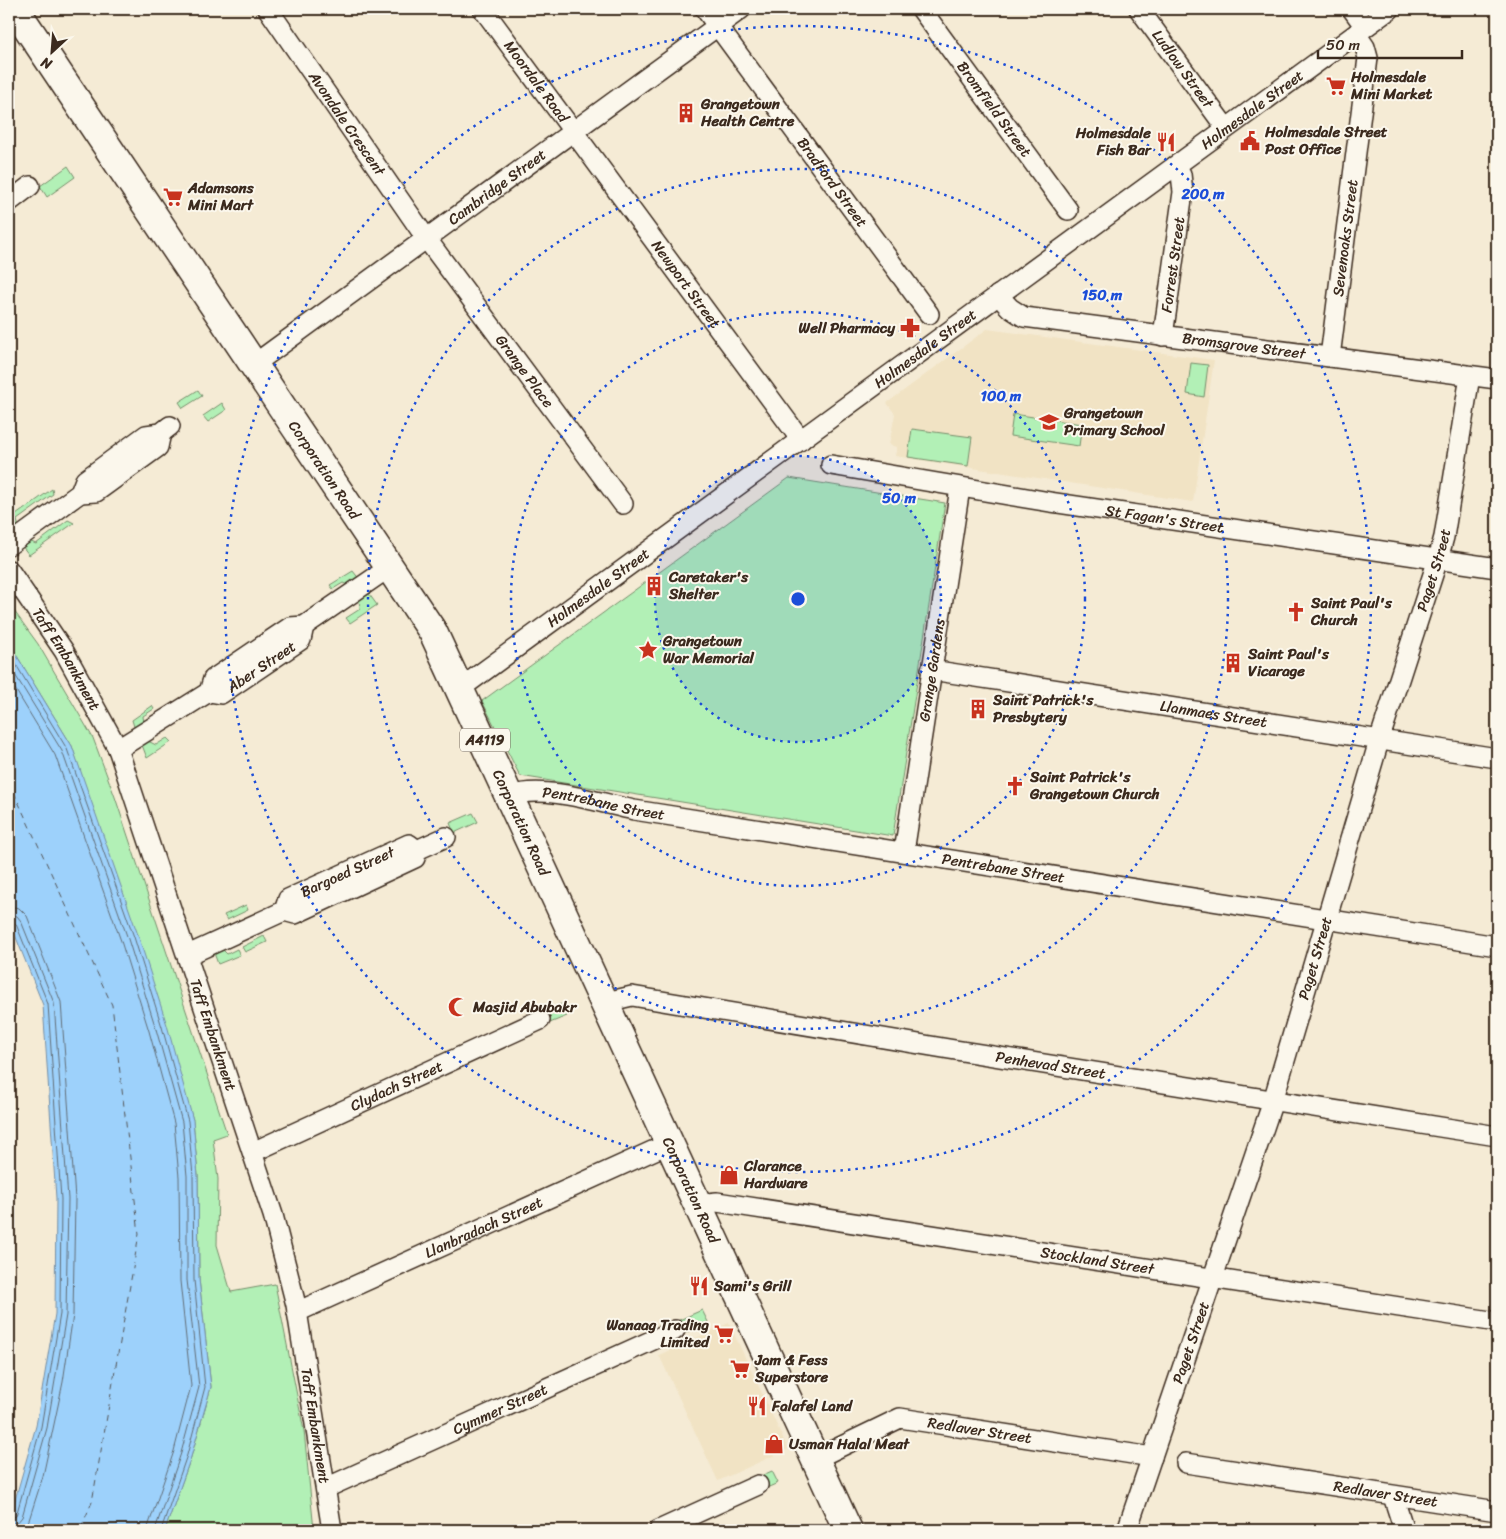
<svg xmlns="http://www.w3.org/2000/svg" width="1506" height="1539" font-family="Sriracha,sans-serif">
<rect width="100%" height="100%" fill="#f5ebd5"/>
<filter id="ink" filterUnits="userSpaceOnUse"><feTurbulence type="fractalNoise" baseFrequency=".02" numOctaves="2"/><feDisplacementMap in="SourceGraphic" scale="10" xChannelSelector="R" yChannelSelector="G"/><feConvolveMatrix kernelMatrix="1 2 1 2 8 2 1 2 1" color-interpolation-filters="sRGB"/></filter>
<g filter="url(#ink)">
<g fill="#f1e3c4">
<path d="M 987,329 L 1214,360 L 1193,502 L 895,456 L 897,447 L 889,445 L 895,414 L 887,403 Z"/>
<path d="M 729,1323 L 788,1449 L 718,1481 L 659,1355 Z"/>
</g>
<g fill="#b2f0b6" stroke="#768d6a">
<path d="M 68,166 L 75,177 L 47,197 L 40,186 Z"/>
<path d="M 1191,363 L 1208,365 L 1204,397 L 1187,394 Z"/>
<path d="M 198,390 L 202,396 L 183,408 L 179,402 Z"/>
<path d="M 222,403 L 226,410 L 208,422 L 203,416 Z"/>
<path d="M 1013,414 L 1082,424 L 1079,446 L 1010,436 Z"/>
<path d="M 912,429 L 972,437 L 968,466 L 908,457 Z"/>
<path d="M 789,478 L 945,503 L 893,836 L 520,776 L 482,701 Z"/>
<path d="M 52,489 L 53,494 L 17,520 L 19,528 L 11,533 L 9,520 Z"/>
<path d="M 68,520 L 74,523 L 29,555 L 22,546 L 29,541 L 36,544 Z"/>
<path d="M 353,571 L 360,580 L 350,586 L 343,583 L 333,589 L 330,585 Z"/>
<path d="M 369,594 L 377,605 L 350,623 L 346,618 L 360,609 L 359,600 Z"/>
<path d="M 9,604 L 38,644 L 93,738 L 115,797 L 227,1134 L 213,1139 L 218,1179 L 217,1245 L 231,1292 L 275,1284 L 304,1431 L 314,1530 L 165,1530 L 191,1457 L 211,1387 L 199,1279 L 198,1176 L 193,1120 L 72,746 L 9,643 Z"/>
<path d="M 152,706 L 154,709 L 143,716 L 144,724 L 135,730 L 132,720 Z"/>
<path d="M 167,738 L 171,742 L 147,758 L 142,745 L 148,741 L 156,745 Z"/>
<path d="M 473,813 L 478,822 L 454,833 L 450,823 Z"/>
<path d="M 246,905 L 248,910 L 227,920 L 224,915 Z"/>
<path d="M 264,936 L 267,942 L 245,952 L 242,947 Z"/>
<path d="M 222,949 L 227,954 L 237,949 L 240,955 L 218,964 L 214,953 Z"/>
<path d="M 562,1004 L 567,1016 L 545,1025 L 540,1013 Z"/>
<path d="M 702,1310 L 708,1322 L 682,1334 L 677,1321 Z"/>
<path d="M 772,1471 L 778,1483 L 762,1490 L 756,1478 Z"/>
</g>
<path fill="#9dd1fb" stroke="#768ea3" d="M 9,643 L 72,746 L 138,935 L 167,1025 L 193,1120 L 198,1176 L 199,1279 L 211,1387 L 191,1457 L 165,1530 L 9,1530 L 9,1521 L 36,1426 L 55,1314 L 56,1198 L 43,1005 L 9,920 Z"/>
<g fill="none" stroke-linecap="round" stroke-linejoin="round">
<g stroke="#626d76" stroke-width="1">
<path d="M 9,653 L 67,749 L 134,937 L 162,1027 L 188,1121 L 193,1176 L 194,1280 L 205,1387 L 187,1455 L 161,1530"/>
<path d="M 9,665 L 62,751 L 128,939 L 156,1029 L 182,1122 L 187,1176 L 187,1280 L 199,1387 L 181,1453 L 155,1530"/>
<path d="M 9,679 L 55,755 L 121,941 L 149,1031 L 174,1123 L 179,1177 L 180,1281 L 191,1386 L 174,1451 L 147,1530"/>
<path d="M 9,906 L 19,908 L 27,916 L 61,1002 L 75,1199 L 73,1315 L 63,1382 L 43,1476 L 29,1520 L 20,1530"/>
<path d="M 9,914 L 17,916 L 21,921 L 54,1003 L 68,1199 L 66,1315 L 47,1428 L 22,1517 L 17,1523 L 9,1525"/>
<path d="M 9,920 L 16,924 L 48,1004 L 61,1199 L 60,1314 L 41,1427 L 16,1516 L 9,1519"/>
</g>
<path stroke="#545455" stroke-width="1" stroke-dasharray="6 5" stroke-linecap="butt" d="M 9,782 L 112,1005 L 139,1234 L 92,1502 L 80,1530"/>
<defs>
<g id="street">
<path id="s1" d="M 268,9 L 426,238 L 623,504"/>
<path id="s2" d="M 483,9 L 801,440"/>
<path id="s3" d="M 705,9 L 929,314"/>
<path id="s4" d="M 921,9 L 1068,210"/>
<path id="s5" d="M 1139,9 L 1226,128"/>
<path d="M 1352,9 L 1365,27"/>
<path d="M 9,202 L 30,186"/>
<path id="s6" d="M 998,295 L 1010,308 L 1024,317 L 1497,379"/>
<path id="s7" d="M 1163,336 L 1183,192 L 1181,174 L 1175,166"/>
<path id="s8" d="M 1330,357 L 1368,58 L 1365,47 L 1356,34"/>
<path id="s9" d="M 253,365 L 741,9"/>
<path id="s10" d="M 831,465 L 1050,502 L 1497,568"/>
<path d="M 80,493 L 96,492 L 158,447 L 161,433"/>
<path d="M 9,545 L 80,493 L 85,480 L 146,435 L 161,433 L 170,426"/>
<path id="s11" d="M 9,570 L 64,651 L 118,749 L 273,1215 L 296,1305 L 332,1530"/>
<path id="s12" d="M 931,670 L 1497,758"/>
<path id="s13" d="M 461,688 L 1390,9"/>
<path id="s14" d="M 209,692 L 221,694 L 301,640 L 304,626"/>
<path d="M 118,749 L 209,692 L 213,679 L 290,627 L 304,626 L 390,567"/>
<path id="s15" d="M 511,796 C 543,784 600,803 634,810 L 1497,946"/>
<path d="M 417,850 L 446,837"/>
<path id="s16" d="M 904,852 L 960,488"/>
<path id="s17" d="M 284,911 L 288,899 L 409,844 L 417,850"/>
<path d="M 188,955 L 284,911 L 295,914 L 415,858 L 417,850"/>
<path id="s18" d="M 606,1002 L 632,996 L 949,1049 L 1497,1136"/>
<path id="s19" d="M 253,1152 L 540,1020"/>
<path id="s20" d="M 698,1204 L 717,1202 L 1497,1322"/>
<path id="s21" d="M 297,1312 L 670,1143"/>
<path id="s22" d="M 815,1459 L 900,1418 L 1152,1457"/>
<path id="s23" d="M 1186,1463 L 1497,1511"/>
<path id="s24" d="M 326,1488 L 675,1330"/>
<path d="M 1393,1496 L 1404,1530"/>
<path d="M 659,1530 L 758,1485"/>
<path id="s25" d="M 1127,1530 L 1273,1101 L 1379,741 L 1438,559 L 1444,537 L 1470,376"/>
</g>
<g id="primary">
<path id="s26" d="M 15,9 L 433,632 L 848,1530"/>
</g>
</defs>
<use href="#street" stroke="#3b2a1e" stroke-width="22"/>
<use href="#primary" stroke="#3b2a1e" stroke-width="31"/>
<use href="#street" stroke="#fbf7ec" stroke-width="19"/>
<use href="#primary" stroke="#fbf7ec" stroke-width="28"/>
</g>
</g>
<circle cx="798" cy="599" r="143" fill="#1d4ed8" fill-opacity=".12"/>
<g fill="none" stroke="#1d4ed8" stroke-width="2.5" stroke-dasharray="2.5 5">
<circle cx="798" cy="599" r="143"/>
<circle cx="798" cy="599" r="287"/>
<circle cx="798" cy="599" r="430"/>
<circle cx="798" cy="599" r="573"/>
</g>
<defs>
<symbol id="supermarket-bare" viewBox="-9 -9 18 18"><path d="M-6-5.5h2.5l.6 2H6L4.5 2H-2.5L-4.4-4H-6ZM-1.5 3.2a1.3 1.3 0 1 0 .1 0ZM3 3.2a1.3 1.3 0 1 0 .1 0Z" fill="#c8321e" stroke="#fbf7ec" stroke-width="2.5" paint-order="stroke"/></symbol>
<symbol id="building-bare" viewBox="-9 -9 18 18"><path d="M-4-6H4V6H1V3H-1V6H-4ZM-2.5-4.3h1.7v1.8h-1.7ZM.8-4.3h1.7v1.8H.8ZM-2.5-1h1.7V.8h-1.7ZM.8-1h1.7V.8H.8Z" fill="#c8321e" stroke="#fbf7ec" stroke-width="2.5" paint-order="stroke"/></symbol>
<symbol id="civic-bare" viewBox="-9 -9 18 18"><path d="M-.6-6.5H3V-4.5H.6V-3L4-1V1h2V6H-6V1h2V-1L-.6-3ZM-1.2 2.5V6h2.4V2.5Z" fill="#c8321e" stroke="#fbf7ec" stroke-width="2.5" paint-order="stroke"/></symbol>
<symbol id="restaurant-bare" viewBox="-9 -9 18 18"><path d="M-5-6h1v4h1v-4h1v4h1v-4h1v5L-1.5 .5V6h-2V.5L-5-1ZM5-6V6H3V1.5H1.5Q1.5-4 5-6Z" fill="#c8321e" stroke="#fbf7ec" stroke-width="2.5" paint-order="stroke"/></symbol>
<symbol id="pharmacy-bare" viewBox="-9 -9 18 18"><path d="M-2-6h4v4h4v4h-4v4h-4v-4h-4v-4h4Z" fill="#c8321e" stroke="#fbf7ec" stroke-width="2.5" paint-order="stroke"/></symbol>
<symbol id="school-bare" viewBox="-9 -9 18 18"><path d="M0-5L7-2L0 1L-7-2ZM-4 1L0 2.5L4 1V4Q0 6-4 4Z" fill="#c8321e" stroke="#fbf7ec" stroke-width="2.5" paint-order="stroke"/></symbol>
<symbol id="church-bare" viewBox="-9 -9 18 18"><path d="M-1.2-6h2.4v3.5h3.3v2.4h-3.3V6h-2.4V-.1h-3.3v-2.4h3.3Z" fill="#c8321e" stroke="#fbf7ec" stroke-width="2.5" paint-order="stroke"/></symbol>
<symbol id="sight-bare" viewBox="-9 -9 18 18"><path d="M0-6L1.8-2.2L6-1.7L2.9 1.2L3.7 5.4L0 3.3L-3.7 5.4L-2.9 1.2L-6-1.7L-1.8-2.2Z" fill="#c8321e" stroke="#fbf7ec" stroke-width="2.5" paint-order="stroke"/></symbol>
<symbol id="mosque-bare" viewBox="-9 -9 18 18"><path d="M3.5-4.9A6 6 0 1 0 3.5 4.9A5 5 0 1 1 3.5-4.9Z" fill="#c8321e" stroke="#fbf7ec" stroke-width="2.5" paint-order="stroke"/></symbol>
<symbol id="shop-bare" viewBox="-9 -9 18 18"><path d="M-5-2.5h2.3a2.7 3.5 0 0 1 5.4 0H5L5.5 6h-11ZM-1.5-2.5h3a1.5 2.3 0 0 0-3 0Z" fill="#c8321e" stroke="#fbf7ec" stroke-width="2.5" paint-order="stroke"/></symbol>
</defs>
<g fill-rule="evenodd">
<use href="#supermarket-bare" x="1322" y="72" width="28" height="28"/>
<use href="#building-bare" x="672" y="99" width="28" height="28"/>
<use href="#civic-bare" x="1236" y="127" width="28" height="28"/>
<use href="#restaurant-bare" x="1152" y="128" width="28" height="28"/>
<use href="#supermarket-bare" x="159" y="183" width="28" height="28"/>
<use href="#pharmacy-bare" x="896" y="314" width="28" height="28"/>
<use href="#school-bare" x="1035" y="408" width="28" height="28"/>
<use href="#building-bare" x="640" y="572" width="28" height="28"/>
<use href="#church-bare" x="1282" y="598" width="28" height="28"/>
<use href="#sight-bare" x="634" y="636" width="28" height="28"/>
<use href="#building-bare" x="1219" y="649" width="28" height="28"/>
<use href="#building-bare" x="964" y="695" width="28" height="28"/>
<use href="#church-bare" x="1001" y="772" width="28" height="28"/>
<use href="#mosque-bare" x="444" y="993" width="28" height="28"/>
<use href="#shop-bare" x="715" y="1161" width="28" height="28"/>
<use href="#restaurant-bare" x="685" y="1272" width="28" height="28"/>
<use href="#supermarket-bare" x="710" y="1320" width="28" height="28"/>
<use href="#supermarket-bare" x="726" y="1355" width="28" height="28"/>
<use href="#restaurant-bare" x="743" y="1392" width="28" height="28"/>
<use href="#shop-bare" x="760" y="1430" width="28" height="28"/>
</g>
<g text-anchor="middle" stroke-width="4" stroke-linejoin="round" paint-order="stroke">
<rect fill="#fbf7ec" stroke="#75685c" stroke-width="1" x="460" y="728.5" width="50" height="23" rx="4"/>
<g font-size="14" font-weight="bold" fill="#3b2a1e">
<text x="485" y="745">A4119</text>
</g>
<g font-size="15" fill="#3b2a1e" stroke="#fbf7ec">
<text dy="5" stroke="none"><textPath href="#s5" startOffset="74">Ludlow Street</textPath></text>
<text dy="5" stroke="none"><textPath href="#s2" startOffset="90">Moordale Road</textPath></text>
<text dy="5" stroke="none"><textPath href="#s4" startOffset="124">Bromfield Street</textPath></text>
<text dy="5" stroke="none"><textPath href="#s13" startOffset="980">Holmesdale Street</textPath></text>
<text dy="5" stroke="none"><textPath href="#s1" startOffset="139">Avondale Crescent</textPath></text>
<text dy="5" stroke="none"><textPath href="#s3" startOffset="215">Bradford Street</textPath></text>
<text dy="5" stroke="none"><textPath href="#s9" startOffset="302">Cambridge Street</textPath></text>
<text dy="5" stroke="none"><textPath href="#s8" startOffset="120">Sevenoaks Street</textPath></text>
<text dy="5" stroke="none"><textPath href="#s7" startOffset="72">Forrest Street</textPath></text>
<text dy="5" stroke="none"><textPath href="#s2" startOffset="342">Newport Street</textPath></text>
<text dy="5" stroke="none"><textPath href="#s6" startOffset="256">Bromsgrove Street</textPath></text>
<text dy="5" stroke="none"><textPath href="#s13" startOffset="575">Holmesdale Street</textPath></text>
<text dy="5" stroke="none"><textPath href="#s1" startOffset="444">Grange Place</textPath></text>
<text dy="5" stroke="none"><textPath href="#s26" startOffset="555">Corporation Road</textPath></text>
<text dy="5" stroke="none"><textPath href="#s10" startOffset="338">St Fagan's Street</textPath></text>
<text dy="5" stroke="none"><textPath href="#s25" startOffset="1008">Paget Street</textPath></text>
<text dy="5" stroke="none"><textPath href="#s13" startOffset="170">Holmesdale Street</textPath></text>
<text dy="5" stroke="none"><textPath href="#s11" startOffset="106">Taff Embankment</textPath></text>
<text dy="5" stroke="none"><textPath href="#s14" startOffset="61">Aber Street</textPath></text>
<text dy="5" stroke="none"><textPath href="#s16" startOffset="184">Grange Gardens</textPath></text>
<text dy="5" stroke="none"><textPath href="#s12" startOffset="286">Llanmaes Street</textPath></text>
<text dy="5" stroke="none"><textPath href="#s15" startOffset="94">Pentrebane Street</textPath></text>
<text dy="5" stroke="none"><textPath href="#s26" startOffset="960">Corporation Road</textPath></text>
<text dy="5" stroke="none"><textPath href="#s15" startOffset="499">Pentrebane Street</textPath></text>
<text dy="5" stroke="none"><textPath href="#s17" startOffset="78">Bargoed Street</textPath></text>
<text dy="5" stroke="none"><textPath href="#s25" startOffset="602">Paget Street</textPath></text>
<text dy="5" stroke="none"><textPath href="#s11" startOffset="511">Taff Embankment</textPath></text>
<text dy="5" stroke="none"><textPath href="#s18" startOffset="451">Penhevad Street</textPath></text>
<text dy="5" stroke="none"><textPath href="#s19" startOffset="158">Clydach Street</textPath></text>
<text dy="5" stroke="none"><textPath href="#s26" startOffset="1365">Corporation Road</textPath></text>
<text dy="5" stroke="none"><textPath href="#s21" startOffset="205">Llanbradach Street</textPath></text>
<text dy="5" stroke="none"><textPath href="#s20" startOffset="404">Stockland Street</textPath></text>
<text dy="5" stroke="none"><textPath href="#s25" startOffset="198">Paget Street</textPath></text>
<text dy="5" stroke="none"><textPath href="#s24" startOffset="191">Cymmer Street</textPath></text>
<text dy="5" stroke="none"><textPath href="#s11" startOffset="916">Taff Embankment</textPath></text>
<text dy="5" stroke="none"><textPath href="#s22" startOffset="175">Redlaver Street</textPath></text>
<text dy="5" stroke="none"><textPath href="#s23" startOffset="202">Redlaver Street</textPath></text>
</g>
<g font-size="15" font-weight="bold" fill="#3b2a1e" stroke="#fbf7ec" text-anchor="start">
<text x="1351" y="82">Holmesdale<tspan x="1351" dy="17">Mini Market</tspan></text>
<text x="701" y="109">Grangetown<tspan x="701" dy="17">Health Centre</tspan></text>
<text x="1265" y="137">Holmesdale Street<tspan x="1265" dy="17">Post Office</tspan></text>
<text x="1151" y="138" text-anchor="end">Holmesdale<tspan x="1151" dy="17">Fish Bar</tspan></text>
<text x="188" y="193">Adamsons<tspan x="188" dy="17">Mini Mart</tspan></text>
<text x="895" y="333" text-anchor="end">Well Pharmacy</text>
<text x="1064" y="418">Grangetown<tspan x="1064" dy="17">Primary School</tspan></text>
<text x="669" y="582">Caretaker's<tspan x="669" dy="17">Shelter</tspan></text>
<text x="1311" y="608">Saint Paul's<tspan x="1311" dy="17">Church</tspan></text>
<text x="663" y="646">Grangetown<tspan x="663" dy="17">War Memorial</tspan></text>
<text x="1248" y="659">Saint Paul's<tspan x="1248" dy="17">Vicarage</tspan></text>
<text x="993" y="705">Saint Patrick's<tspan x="993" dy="17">Presbytery</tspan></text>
<text x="1030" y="782">Saint Patrick's<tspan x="1030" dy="17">Grangetown Church</tspan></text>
<text x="473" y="1012">Masjid Abubakr</text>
<text x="744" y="1171">Clarance<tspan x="744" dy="17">Hardware</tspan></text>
<text x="714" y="1291">Sami's Grill</text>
<text x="709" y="1330" text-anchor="end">Wanaag Trading<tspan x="709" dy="17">Limited</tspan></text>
<text x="755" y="1365">Jam &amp; Fess<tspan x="755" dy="17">Superstore</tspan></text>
<text x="772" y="1411">Falafel Land</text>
<text x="789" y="1449">Usman Halal Meat</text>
</g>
</g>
<circle cx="798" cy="599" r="8" fill="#1d4ed8" stroke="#fbf7ec" stroke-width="2.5"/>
<g font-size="15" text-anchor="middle" font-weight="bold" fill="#1d4ed8" stroke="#fbf7ec" stroke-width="4" stroke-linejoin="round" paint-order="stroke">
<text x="1203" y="199">200 m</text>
<text x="1102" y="300">150 m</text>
<text x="1001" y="401">100 m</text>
<text x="899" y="503">50 m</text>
</g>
<rect width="1506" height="1539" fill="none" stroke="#fbf7ec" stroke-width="30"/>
<rect x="15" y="15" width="1476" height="1509" fill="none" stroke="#3b2a1e" stroke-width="2" filter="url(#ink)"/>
<g transform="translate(52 52) rotate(206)" stroke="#fbf7ec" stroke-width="4" paint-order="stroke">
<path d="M0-4L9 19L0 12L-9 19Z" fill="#3b2a1e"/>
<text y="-8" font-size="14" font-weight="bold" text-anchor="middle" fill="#3b2a1e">N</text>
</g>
<path d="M1318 50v8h144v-8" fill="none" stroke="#3b2a1e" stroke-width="2.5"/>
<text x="1326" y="50" font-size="15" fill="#3b2a1e" stroke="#fbf7ec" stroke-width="4" paint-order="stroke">50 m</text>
</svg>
